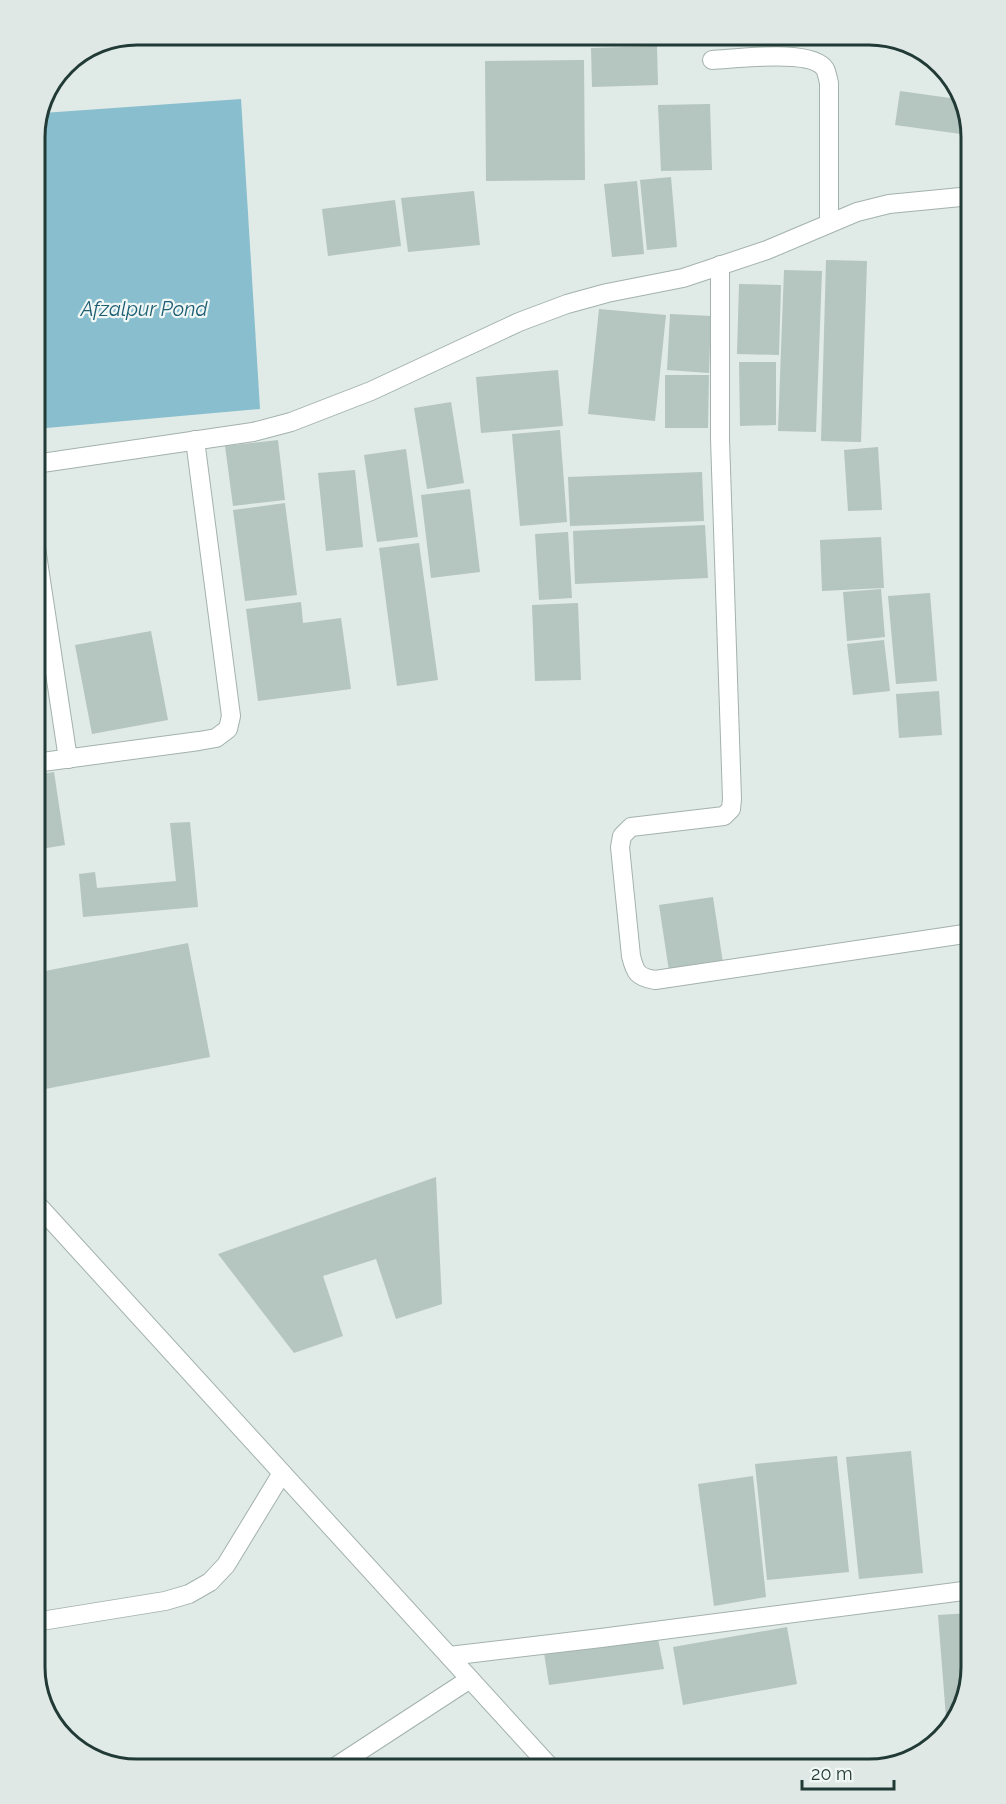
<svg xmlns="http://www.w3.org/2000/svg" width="1006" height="1804" font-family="Raleway,sans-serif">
<rect width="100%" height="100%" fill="#e0eae6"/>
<path fill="#88bece" d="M 241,99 L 260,409 L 35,429 L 35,130 L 43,113 Z"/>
<g fill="#b5c5c0">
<path d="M 657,46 L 658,85 L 592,87 L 591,48 Z"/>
<path d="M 584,60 L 585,180 L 486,181 L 485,61 Z"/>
<path d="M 900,91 L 964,100 L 961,134 L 895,125 Z"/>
<path d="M 710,104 L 712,170 L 661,171 L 658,105 Z"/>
<path d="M 671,177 L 677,247 L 647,250 L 640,180 Z"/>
<path d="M 637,181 L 644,254 L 612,257 L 604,184 Z"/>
<path d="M 474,191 L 480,245 L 408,252 L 401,198 Z"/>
<path d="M 395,200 L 401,246 L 328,256 L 322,209 Z"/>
<path d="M 962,208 L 971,208 L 971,324 L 960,323 Z"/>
<path d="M 826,260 L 867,261 L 861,442 L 821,441 Z"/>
<path d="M 784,270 L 822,271 L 816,432 L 778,431 Z"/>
<path d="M 739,284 L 781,285 L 779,355 L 737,354 Z"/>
<path d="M 599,309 L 666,315 L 655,421 L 588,414 Z"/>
<path d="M 670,314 L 711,316 L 709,373 L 667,370 Z"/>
<path d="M 739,362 L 776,362 L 776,425 L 740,426 Z"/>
<path d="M 558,370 L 563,426 L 481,433 L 476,377 Z"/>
<path d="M 665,375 L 709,375 L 708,428 L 665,428 Z"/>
<path d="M 451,402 L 464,483 L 427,489 L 414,408 Z"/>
<path d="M 560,430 L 567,522 L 520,526 L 512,434 Z"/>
<path d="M 278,440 L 285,500 L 233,506 L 225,446 Z"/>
<path d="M 878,447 L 882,510 L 848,511 L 844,450 Z"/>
<path d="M 406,449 L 418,537 L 377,542 L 364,455 Z"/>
<path d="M 355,470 L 363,547 L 326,551 L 318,473 Z"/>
<path d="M 702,472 L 704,521 L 570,526 L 568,477 Z"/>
<path d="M 470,489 L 480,572 L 431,578 L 421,495 Z"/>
<path d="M 285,503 L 297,595 L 245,601 L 233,510 Z"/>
<path d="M 705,525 L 708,578 L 575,584 L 573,531 Z"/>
<path d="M 568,532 L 572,598 L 539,600 L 535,534 Z"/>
<path d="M 881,537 L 884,588 L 822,591 L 820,540 Z"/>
<path d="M 419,543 L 438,680 L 397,686 L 379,548 Z"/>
<path d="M 881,589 L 885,637 L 847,641 L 843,592 Z"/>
<path d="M 930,593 L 937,681 L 896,684 L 888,596 Z"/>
<path d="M 301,602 L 303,623 L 341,618 L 351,689 L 258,701 L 246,609 Z"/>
<path d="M 578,603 L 581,680 L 535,681 L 532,605 Z"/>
<path d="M 151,631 L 168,720 L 92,734 L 75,645 Z"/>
<path d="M 884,640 L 890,691 L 853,695 L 847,644 Z"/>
<path d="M 939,691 L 942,735 L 899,738 L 896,694 Z"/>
<path d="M 54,772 L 65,845 L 35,850 L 35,775 Z"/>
<path d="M 190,822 L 198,907 L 83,917 L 79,874 L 95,872 L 97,888 L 176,881 L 170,823 Z"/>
<path d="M 713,897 L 723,963 L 669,971 L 659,905 Z"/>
<path d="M 188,943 L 210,1057 L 35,1091 L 35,973 Z"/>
<path d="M 436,1177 L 442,1304 L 396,1319 L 376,1259 L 323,1276 L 343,1336 L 294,1353 L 218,1254 Z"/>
<path d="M 911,1451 L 923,1573 L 859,1579 L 846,1457 Z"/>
<path d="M 837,1456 L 849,1572 L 767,1580 L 755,1464 Z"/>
<path d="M 753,1476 L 766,1597 L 714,1606 L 698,1484 Z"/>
<path d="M 971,1613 L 971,1674 L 954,1724 L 947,1730 L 938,1615 Z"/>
<path d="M 787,1627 L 797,1684 L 683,1705 L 673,1647 Z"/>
<path d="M 658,1639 L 664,1669 L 549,1685 L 544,1653 Z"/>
</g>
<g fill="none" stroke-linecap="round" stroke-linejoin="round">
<defs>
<g id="minor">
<path d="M 712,60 C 736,59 812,48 825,69 C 827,73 828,79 829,83 L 829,222"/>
<path d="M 720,265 L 720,439 L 732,799 L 731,809 L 724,816 L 631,827 L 622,836 L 620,847 L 631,956 C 635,972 637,977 655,980 L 971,933"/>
<path d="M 35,464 L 253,432 L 291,422 L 371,391 L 519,322 L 567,304 L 607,293 L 683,278 L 767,250 L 857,212 L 889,204 L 971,196"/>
<path d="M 35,541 L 68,759"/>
<path d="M 35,763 L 199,741 L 216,738 L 228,729 L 231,716 L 195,440"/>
<path d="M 35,1202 L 552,1769"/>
<path d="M 35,1622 L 165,1601 L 189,1594 L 210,1582 L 226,1565 L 282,1473"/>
<path d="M 449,1656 L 601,1638 L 971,1590"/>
<path d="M 332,1769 L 470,1679"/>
</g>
</defs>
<use href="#minor" stroke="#a3b2ad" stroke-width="20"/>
<use href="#minor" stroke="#fff" stroke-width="18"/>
</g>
<g text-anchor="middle" stroke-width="4.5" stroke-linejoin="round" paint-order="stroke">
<g font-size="20" font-style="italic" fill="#1d5e74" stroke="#f0f7f4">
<text x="144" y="316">Afzalpur Pond</text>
</g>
</g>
<path d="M0 0H1006V1804H0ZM137 45H869A92 92 0 0 1 961 137V1667A92 92 0 0 1 869 1759H137A92 92 0 0 1 45 1667V137A92 92 0 0 1 137 45Z" fill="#dfe8e5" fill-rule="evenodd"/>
<path fill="none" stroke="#213a35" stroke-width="3" d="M137 45H869A92 92 0 0 1 961 137V1667A92 92 0 0 1 869 1759H137A92 92 0 0 1 45 1667V137A92 92 0 0 1 137 45Z"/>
<path d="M802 1780v9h92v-9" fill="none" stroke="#213a35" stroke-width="3"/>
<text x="811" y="1780" font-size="18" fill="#213a35" stroke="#f0f7f4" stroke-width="4.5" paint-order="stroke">20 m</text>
</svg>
